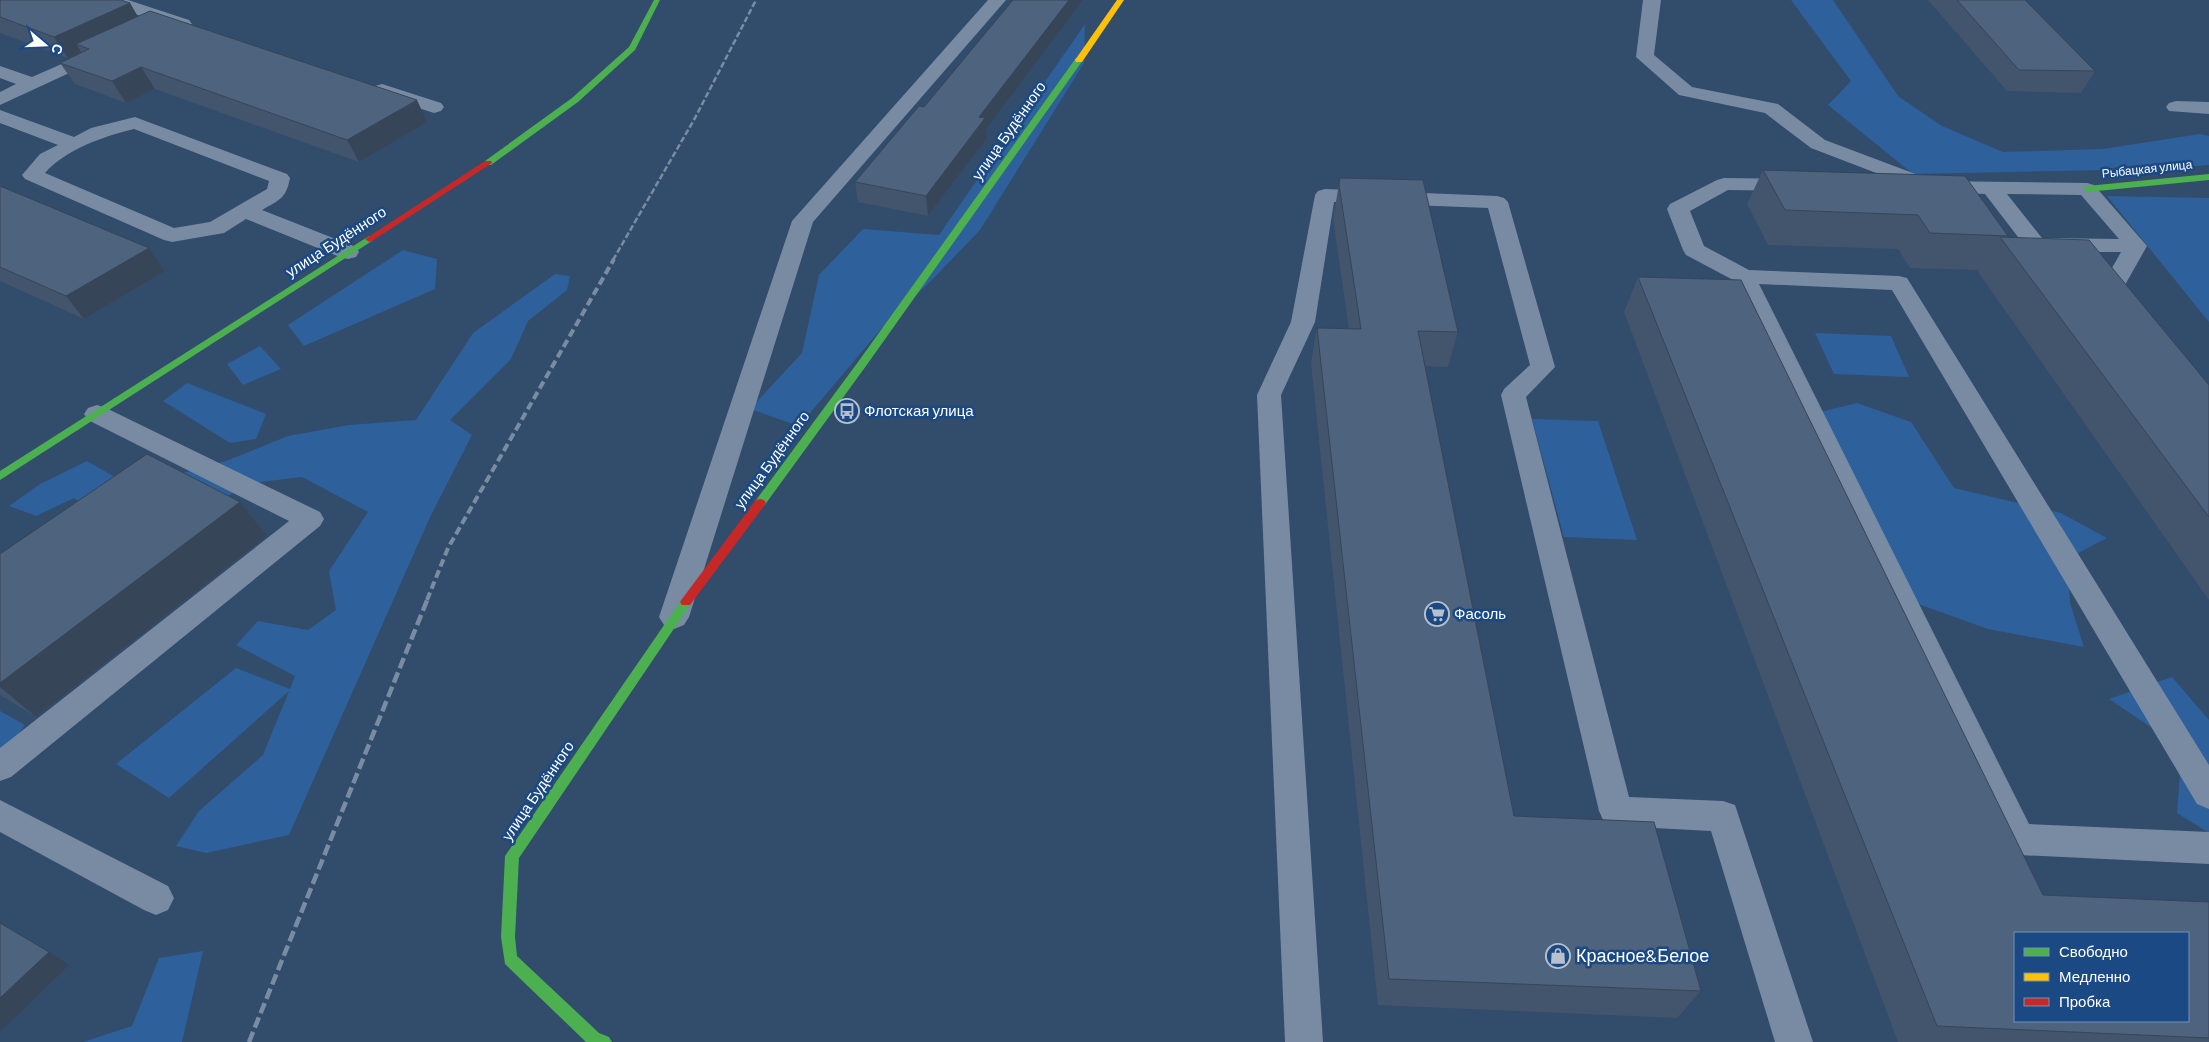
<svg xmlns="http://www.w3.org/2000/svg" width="2209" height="1042" font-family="Barlow,sans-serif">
<rect width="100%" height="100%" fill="#324c6c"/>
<g fill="#2e609b">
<path d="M 1791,0 L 1833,0 L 1898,96 L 1942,126 L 2003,152 L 2103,149 L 2200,134 L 2209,136 L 2209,165 L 2152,169 L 1913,174 L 1828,105 L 1851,81 Z"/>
<path d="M 1085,24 L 1084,63 L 980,230 L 932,280 L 882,328 L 799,426 L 750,409 L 802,353 L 819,275 L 863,229 L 939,235 Z"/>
<path d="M 2107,196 L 2209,198 L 2209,322 Z"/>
<path d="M 403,250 L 437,259 L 435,289 L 304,346 L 288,325 Z"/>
<path d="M 555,274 L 570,276 L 567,290 L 528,321 L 511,359 L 450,420 L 472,435 L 431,515 L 289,835 L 206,853 L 176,846 L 199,811 L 263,755 L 289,691 L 169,798 L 116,764 L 236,668 L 290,689 L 295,676 L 236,645 L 258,621 L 308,630 L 336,610 L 329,571 L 368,512 L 302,477 L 251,483 L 220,500 L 183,473 L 226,461 L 288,436 L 349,425 L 416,420 L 473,333 Z"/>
<path d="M 1815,333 L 1891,336 L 1909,377 L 1834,374 Z"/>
<path d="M 260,346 L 281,369 L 243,385 L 227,364 Z"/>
<path d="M 187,383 L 266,414 L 256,439 L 230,443 L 163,401 Z"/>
<path d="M 1857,403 L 1911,422 L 1954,488 L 2061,513 L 2107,538 L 2067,559 L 2070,603 L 2084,647 L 1988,629 L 1918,604 L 1795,418 Z"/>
<path d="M 1532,419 L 1598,421 L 1637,540 L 1564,537 Z"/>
<path d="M 87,461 L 134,488 L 95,512 L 74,498 L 36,516 L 9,506 L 40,484 Z"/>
<path d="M 2172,677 L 2209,720 L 2209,833 L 2177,813 L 2182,748 L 2109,699 Z"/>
<path d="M 0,711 L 25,725 L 5,753 L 0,753 Z"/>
<path d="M 203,951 L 182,1042 L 83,1042 L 132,1026 L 159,958 Z"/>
</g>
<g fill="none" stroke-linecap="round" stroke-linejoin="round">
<g fill="#788ba2" fill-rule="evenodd">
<path d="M 102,0 L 128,0 L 189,20 L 192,24 L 189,28 L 177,28 L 105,4 Z"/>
<path d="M 988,0 L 1006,0 L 813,222 L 689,617 L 684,625 L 674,629 L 664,625 L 659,617 L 792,221 Z"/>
<path d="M 1643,0 L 1661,0 L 1654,55 L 1692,87 L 1778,104 L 1825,140 L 1934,181 L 2087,183 L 2094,185 L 2147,246 L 2121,292 L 2133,308 L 2129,313 C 2112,318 2106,306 2098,293 L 2121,252 L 2036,252 L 2028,250 L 1985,194 L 1923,191 L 1811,148 L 1765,113 L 1679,95 L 1636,57 ZM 2007,194 L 2081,195 L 2119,239 L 2042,238 Z"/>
<path d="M 98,48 L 104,49 L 107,53 L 104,57 L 0,105 L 0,92 L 16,84 L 0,78 L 0,66 L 32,77 Z"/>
<path d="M 382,84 L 441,103 L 444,107 L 441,111 L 434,113 L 375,94 L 373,90 L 375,86 Z"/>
<path d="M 0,110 L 74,137 L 91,128 L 135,117 L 287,174 L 290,178 C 286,199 279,200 262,210 L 356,247 L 359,252 L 356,257 L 348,259 L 340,257 L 246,219 L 224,233 L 172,242 L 164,240 L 25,179 L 22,175 L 40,154 L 58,145 L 0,123 ZM 134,129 L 269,181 L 267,189 L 210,222 L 174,228 L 45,173 C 65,150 104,136 134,129 Z"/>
<path d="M 1724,178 L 1793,179 L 1800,181 L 1803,185 L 1800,189 L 1793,191 L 1728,190 L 1690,211 L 1704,246 L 1749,270 L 1899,276 L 1907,278 L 2209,765 L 2209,809 L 2197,804 L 1892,290 L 1759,284 L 2029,824 L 2209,832 L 2209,864 L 2019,855 L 2007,850 L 1735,281 L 1686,255 L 1683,250 L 1667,209 L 1670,204 L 1717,180 Z"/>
<path d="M 1325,189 L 1497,196 L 1504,198 L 1508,202 L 1555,367 L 1526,397 L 1629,797 L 1723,801 L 1735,805 L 1813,1042 L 1775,1042 L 1711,831 L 1616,826 L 1604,822 L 1599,811 L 1501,395 L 1504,389 L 1530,365 L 1488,208 L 1334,202 L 1315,322 L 1281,395 L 1323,1042 L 1285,1042 L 1257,395 L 1291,322 L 1315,195 L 1318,191 Z"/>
<path d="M 97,405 L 106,408 L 320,512 L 324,519 L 320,526 L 11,777 L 0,781 L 0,748 L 289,521 L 88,420 L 84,414 L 88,408 Z"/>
<path d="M 0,800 L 168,886 L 174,898 L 168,910 L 156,915 L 144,910 L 0,832 Z"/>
</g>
<path fill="#788ba2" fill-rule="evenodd" d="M 2176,101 L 2209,102 L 2209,114 L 2169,111 L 2166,107 L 2169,103 Z"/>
<g fill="#4caf50" fill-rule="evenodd">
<path d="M 654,0 L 660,0 L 635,50 L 578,102 L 491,165 L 485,165 L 485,161 L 572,98 L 629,47 Z"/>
<path d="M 1076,58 L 1083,60 L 866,366 L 764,506 L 756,506 L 754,503 L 756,500 L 858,362 Z"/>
<path d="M 2209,174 L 2209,180 L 2087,192 L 2083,189 L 2087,186 Z"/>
<path d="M 369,236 L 373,239 L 372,241 L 0,480 L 0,471 Z"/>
<path d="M 686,597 L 690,599 L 692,602 L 690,605 L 519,858 L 515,937 L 517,956 L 599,1033 L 609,1037 L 612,1042 L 586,1042 L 505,964 L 501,937 L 505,856 L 682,599 Z"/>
</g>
<path fill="#ffc107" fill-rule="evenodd" d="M 1117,0 L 1124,0 L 1082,62 L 1076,62 L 1075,60 Z"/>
<g fill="#c62828" fill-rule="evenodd">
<path d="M 485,161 L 491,161 L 492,163 L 372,241 L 369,242 L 365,239 Z"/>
<path d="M 760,499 L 764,500 L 766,503 L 764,506 L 690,605 L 682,605 L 680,602 L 682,599 L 756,500 Z"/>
</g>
<path stroke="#798ca2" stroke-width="2.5" stroke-dasharray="6 2.5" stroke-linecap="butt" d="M 613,260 L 695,118 L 756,0"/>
<path stroke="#798ca2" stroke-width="4" stroke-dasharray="8 4" stroke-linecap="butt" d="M 427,600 L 448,548 L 614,259"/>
<path stroke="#798ca2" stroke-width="4.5" stroke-dasharray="11 4.5" stroke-linecap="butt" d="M 249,1042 L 428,598"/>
</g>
<g fill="#43556c">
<path d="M 0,0 L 130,3 L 138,17 L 427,122 L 359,162 L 155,89 L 126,103 L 75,84 L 60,63 L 81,53 L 81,52 L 68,58 L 0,33 Z"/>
<path d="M 1013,0 L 1083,0 L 986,129 L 987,138 L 928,216 L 858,202 L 855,182 L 924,107 Z"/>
<path d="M 1928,0 L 2025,0 L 2095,71 L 2081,93 L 2007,91 Z"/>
<path d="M 1763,170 L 2008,236 L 2007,237 L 2209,385 L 2209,600 L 1978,272 L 1979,270 L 1910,268 L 1898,249 L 1768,245 L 1747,204 Z"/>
<path d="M 1340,178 L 1458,332 L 1448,367 L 1425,366 L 1514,816 L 1701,991 L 1677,1018 L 1378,1005 L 1311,363 L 1317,328 L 1349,329 L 1333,219 Z"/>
<path d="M 0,186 L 149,248 L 165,271 L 84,319 L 0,281 Z"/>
<path d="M 1638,277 L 2043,895 L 2209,902 L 2209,1042 L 1898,1042 L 1624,312 Z"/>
<path d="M 240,502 L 267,536 L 36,717 L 0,695 L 0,554 Z"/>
</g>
<g fill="#374558">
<path d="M 1069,0 L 1083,0 L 986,129 L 987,138 L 928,216 L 926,196 L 979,117 Z"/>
<path d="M 130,3 L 142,24 L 76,44 L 81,52 L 68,58 L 54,37 Z"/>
<path d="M 141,67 L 155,89 L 126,103 L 112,81 Z"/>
<path d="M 417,100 L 427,122 L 359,162 L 347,140 Z"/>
<path d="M 149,248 L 165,271 L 84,319 L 66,296 Z"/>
<path d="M 240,502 L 267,536 L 36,717 L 0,687 L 0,683 Z"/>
<path d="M 49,952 L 69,965 L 0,1032 L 0,998 Z"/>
</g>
<g fill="#4e637d" stroke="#374558" fill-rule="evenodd">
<path d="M 0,0 L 121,0 L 130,3 L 54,37 L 0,17 Z"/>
<path d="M 1013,0 L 1069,0 L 979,117 L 985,118 L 926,196 L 855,182 L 919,106 L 924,107 Z"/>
<path d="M 1957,0 L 2025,0 L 2095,71 L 2019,70 Z"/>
<path d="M 150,11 L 417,100 L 347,140 L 141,67 L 112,81 L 60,63 L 89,49 L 76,44 Z"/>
<path d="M 1763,170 L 1965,176 L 2008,236 L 1930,233 L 1918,215 L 1785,210 Z"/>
<path d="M 1340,178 L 1423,180 L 1458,332 L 1418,331 L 1514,816 L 1654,822 L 1701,991 L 1389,979 L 1317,328 L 1361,329 L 1339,185 Z"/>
<path d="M 0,186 L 149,248 L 66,296 L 0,267 Z"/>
<path d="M 2000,237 L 2089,240 L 2209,385 L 2209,517 Z"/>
<path d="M 1638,277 L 1741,280 L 2043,895 L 2209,902 L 2209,1038 L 1937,1026 ZM 2015,933 L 2188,933 L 2188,1021 L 2015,1021 Z"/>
<path d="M 147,454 L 240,502 L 0,683 L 0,554 Z"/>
<path d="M 0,923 L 49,952 L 0,998 Z"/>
</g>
<defs>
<symbol id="bus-ring" viewBox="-11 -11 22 22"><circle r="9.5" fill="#1a4984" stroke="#b7c0cc" stroke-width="1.5"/><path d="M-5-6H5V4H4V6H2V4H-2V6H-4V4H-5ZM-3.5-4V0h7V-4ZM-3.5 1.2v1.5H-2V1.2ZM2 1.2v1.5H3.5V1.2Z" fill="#b7c0cc"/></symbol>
<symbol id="supermarket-ring" viewBox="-11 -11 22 22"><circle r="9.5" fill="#1a4984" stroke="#b7c0cc" stroke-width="1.5"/><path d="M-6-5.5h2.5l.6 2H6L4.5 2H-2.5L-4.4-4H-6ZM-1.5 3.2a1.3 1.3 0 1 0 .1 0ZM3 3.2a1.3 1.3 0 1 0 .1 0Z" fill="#b7c0cc"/></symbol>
<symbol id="shop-ring" viewBox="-11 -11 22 22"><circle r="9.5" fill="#1a4984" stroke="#b7c0cc" stroke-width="1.5"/><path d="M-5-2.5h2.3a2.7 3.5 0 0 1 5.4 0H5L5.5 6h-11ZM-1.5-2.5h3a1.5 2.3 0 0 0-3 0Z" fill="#b7c0cc"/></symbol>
</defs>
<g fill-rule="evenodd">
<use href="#bus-ring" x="833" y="397" width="28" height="28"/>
<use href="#supermarket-ring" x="1423" y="600" width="28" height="28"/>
<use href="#shop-ring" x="1544" y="942" width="28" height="28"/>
</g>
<g text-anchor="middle" stroke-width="5" stroke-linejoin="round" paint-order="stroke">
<g font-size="12" fill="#fff" stroke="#1a4984">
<text transform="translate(2147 169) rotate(-6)" y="4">Рыбацкая улица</text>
</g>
<g font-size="15" fill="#fff" stroke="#1a4984">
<text transform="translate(1009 131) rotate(-55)" y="5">улица Будённого</text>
<text transform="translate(336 242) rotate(-33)" y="5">улица Будённого</text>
<text transform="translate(772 460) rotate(-54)" y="5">улица Будённого</text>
<text transform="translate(538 791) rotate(-56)" y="5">улица Будённого</text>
</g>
<g font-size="15" fill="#fff" stroke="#1a4984" text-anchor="start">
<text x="864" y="416">Флотская улица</text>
<text x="1454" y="619">Фасоль</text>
</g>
<g font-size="18" fill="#fff" stroke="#1a4984" text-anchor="start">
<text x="1576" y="962">Красное&amp;Белое</text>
</g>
</g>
<rect x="2014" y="932" width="175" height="90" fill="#1a4984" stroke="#7692b5"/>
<rect x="2024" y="948" width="25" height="8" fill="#4caf50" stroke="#7692b5"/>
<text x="2059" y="957" font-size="15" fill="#ffffff">Свободно</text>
<rect x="2024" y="973" width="25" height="8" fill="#ffc107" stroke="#7692b5"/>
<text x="2059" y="982" font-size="15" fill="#ffffff">Медленно</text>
<rect x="2024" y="998" width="25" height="8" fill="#c62828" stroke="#7692b5"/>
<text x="2059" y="1007" font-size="15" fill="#ffffff">Пробка</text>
<g transform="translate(45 45) rotate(109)" stroke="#1a4984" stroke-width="4" paint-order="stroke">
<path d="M0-4L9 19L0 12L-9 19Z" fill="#ffffff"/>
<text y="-8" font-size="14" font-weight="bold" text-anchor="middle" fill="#ffffff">С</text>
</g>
</svg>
